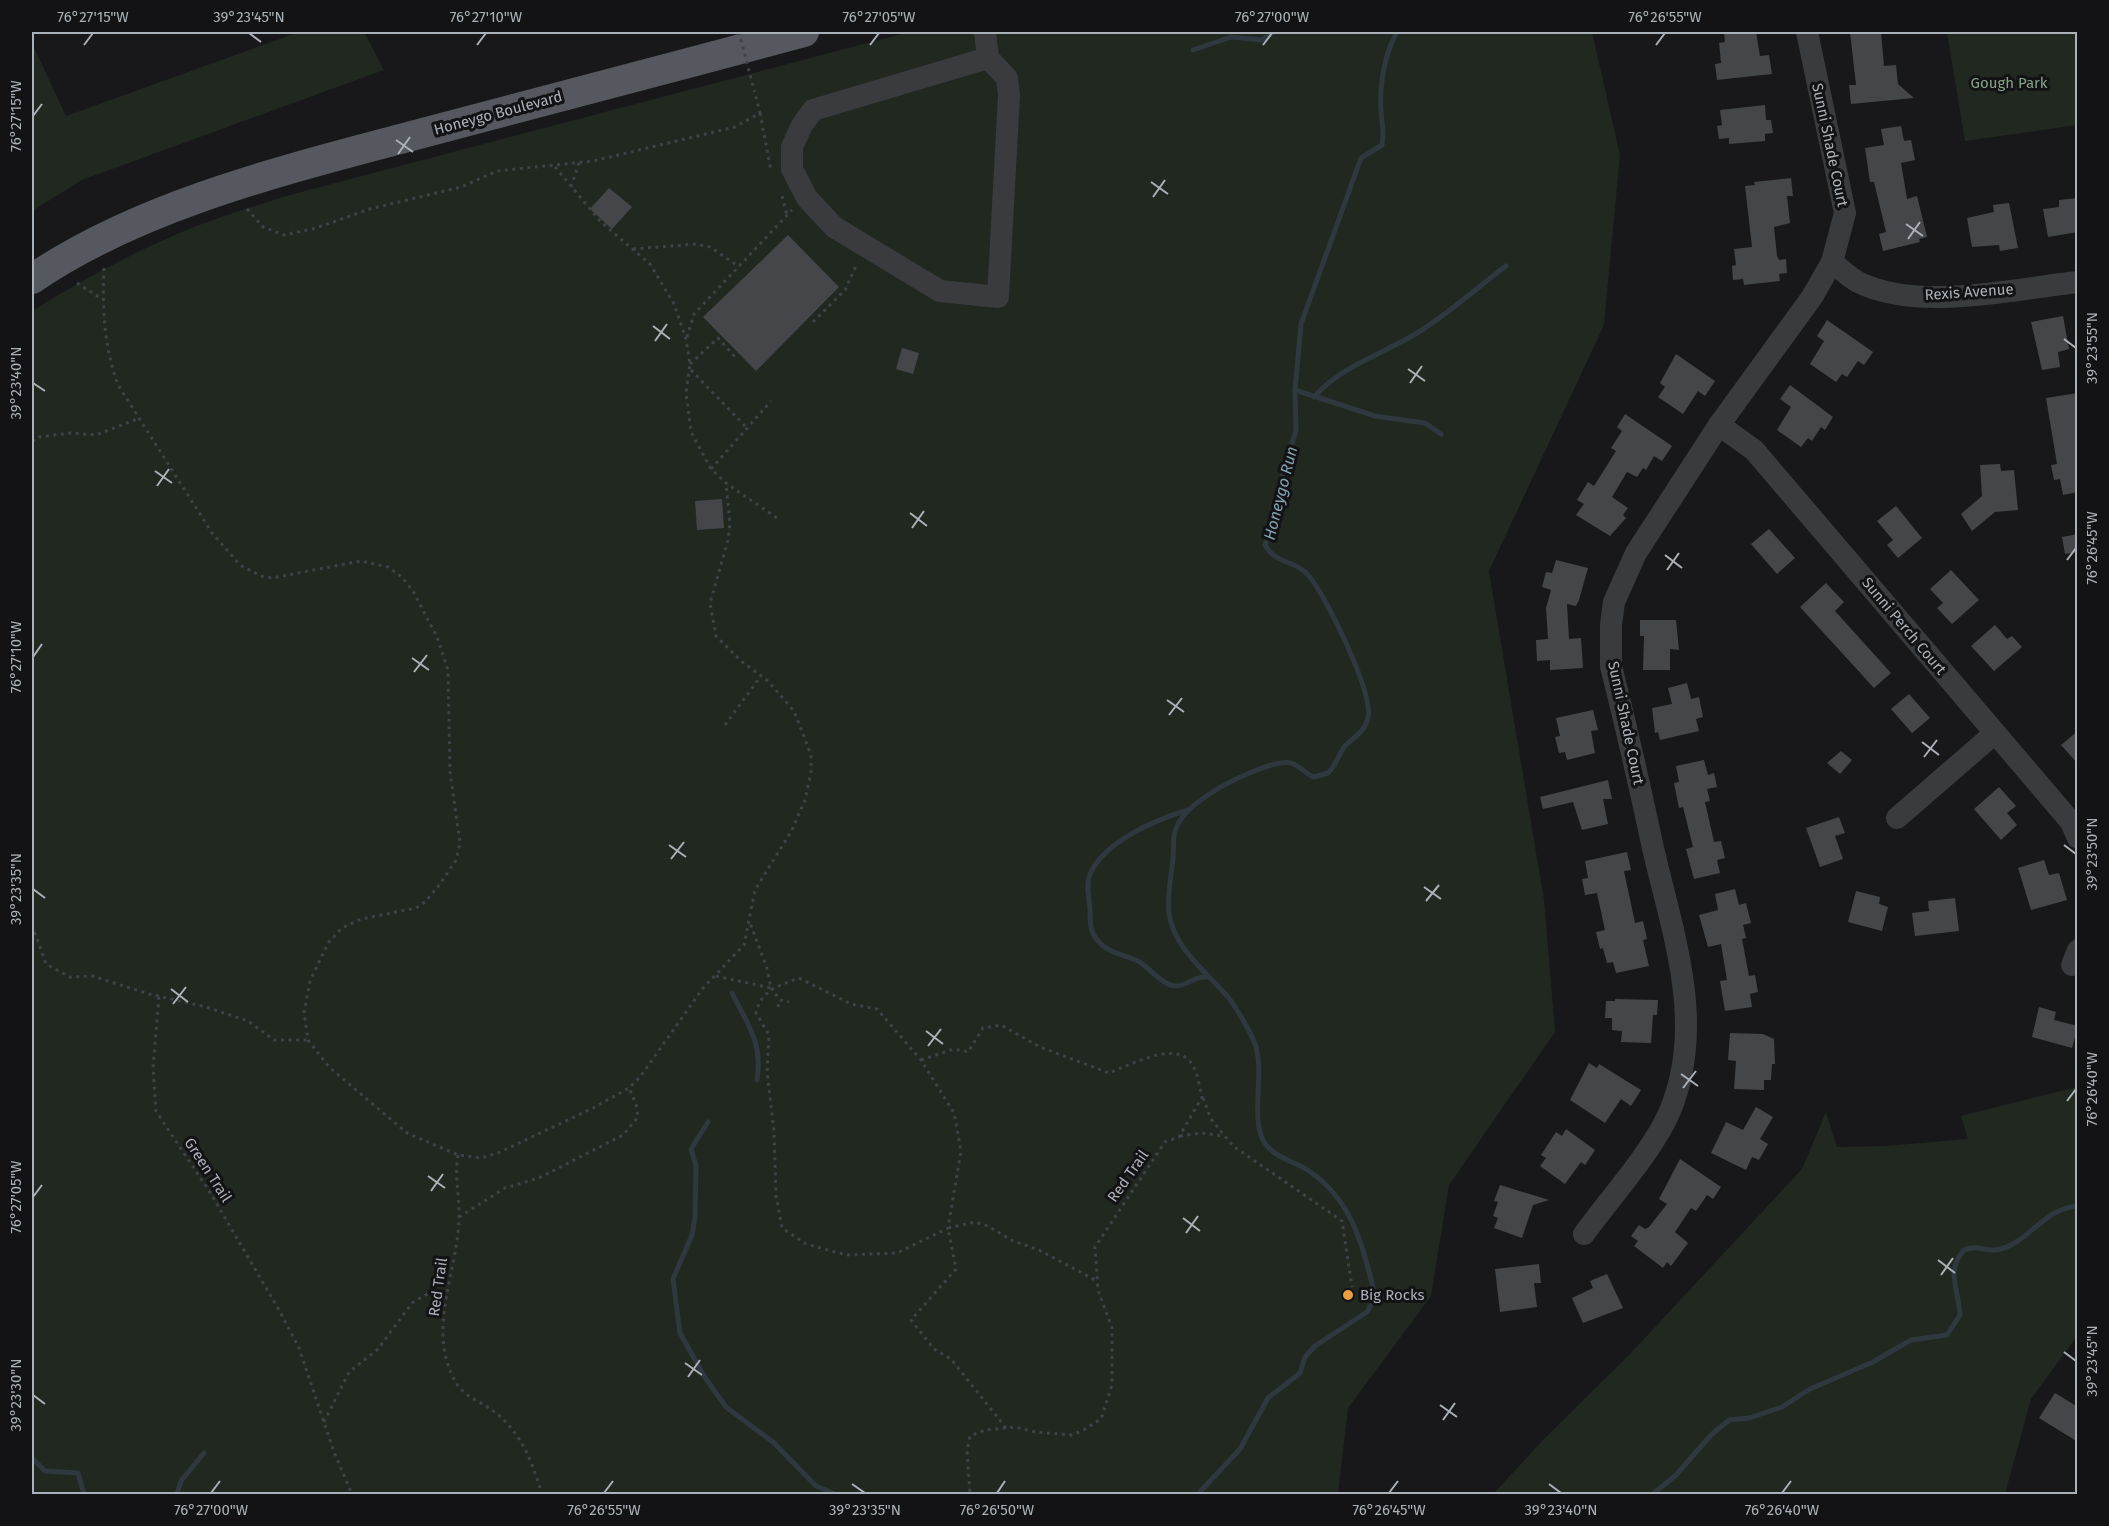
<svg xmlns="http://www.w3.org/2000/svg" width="2109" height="1526" font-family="'Fira Sans',sans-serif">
<rect width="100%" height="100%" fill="#18181a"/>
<g fill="#202820">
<path d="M 299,32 L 364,32 L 384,70 L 82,180 L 32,211 L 32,43 L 66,116 Z"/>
<path d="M 909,32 L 1592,32 L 1620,155 L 1604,325 L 1489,571 L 1544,900 L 1555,1032 L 1449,1185 L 1431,1296 L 1348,1408 L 1338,1494 L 32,1494 L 32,311 C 84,279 137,250 194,227 C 224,215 255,206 286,196 Z"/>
<path d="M 1947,32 L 2077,32 L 2077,125 L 1965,141 Z"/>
<path d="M 2077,1087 L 2077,1336 L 2031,1399 L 2005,1494 L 1493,1494 L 1544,1439 L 1630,1354 L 1802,1169 L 1826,1112 L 1837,1147 L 1885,1146 L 1968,1139 L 1961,1116 Z"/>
</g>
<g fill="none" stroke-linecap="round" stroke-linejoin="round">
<g stroke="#2e383e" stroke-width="5">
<path d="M 1193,50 L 1231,37 L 1262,40 L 1274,32"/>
<path d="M 1295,390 L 1375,416 L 1425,423 L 1441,434"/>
<path d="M 1314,397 C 1339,368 1379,355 1412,336 C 1445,317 1475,289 1506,266"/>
<path d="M 1188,810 C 1155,820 1105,841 1090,874 C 1085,885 1090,900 1090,911 C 1090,924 1090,934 1101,944 C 1111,954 1126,955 1138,961 C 1149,967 1164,987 1177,986 C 1188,985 1194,976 1207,977"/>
<path d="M 732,993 C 748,1025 763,1043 757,1080"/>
<path d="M 708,1122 L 691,1149 L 696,1166 L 695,1218 L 692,1235 L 673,1279 L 680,1333 L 704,1376 L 726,1407 L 773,1442 L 816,1486 L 835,1494"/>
<path d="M 32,1458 L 45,1471 L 78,1473 L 84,1494"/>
<path d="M 177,1494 L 181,1481 L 204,1453"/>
<path d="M 1198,1494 L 1240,1449 L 1268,1398 L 1300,1373 L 1305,1357 L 1315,1346 L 1367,1312 L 1372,1303 L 1374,1291 C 1362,1244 1352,1200 1309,1171 C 1296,1162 1273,1157 1264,1142 C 1250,1119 1265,1071 1255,1044 C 1250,1031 1236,1007 1228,997 C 1207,973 1173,947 1169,913 C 1167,895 1171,877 1173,859 C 1174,851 1173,844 1174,836 C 1177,816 1196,803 1211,793 C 1226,783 1274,759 1291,763 C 1300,766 1306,774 1314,777 L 1328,773 C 1336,766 1338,755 1345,746 C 1354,737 1365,732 1368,718 C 1374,694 1326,596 1309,576 C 1296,560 1275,564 1265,545 L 1277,513 L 1284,467 L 1296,431 L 1295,390 L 1301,324 L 1361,158 L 1382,145 C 1384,135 1383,130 1382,121 C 1378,93 1383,56 1397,32"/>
<path d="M 1653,1494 L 1676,1475 L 1711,1435 L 1729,1420 L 1749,1418 L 1782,1407 L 1810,1389 L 1873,1362 L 1911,1340 L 1947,1335 L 1960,1315 C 1959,1291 1945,1271 1964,1250 C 1977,1244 1988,1253 2001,1249 C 2030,1241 2044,1208 2078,1206"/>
</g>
</g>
<g fill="#45464a">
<path d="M 1724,32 L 1756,32 L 1760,56 L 1769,55 L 1772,74 L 1717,80 L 1715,64 L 1721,63 L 1719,43 L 1725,42 Z"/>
<path d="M 1850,32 L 1881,32 L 1884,66 L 1896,65 L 1898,84 L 1914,98 L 1851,104 L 1849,85 L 1856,85 Z"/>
<path d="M 1765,105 L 1766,120 L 1771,120 L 1773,133 L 1765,134 L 1765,141 L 1729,144 L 1729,138 L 1719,139 L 1717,126 L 1722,125 L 1720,110 Z"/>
<path d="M 1901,126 L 1904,141 L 1911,140 L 1915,160 L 1901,163 L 1907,199 L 1917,196 L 1927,237 L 1919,239 L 1920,242 L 1883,251 L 1879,234 L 1886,232 L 1874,182 L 1870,182 L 1865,148 L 1884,145 L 1881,129 Z"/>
<path d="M 1791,178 L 1793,196 L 1787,196 L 1790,223 L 1774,227 L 1777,256 L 1779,260 L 1786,259 L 1787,273 L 1779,274 L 1780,281 L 1744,285 L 1743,279 L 1733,280 L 1732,266 L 1736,265 L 1734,249 L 1752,247 L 1745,186 L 1755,185 L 1754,182 Z"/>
<path d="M 609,188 L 632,207 L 612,229 L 590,209 Z"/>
<path d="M 2078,198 L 2078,232 L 2048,237 L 2043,209 L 2059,207 L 2059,200 Z"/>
<path d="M 2009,203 L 2018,248 L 2000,251 L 1999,245 L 1972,247 L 1967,218 L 1994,212 L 1993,205 Z"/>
<path d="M 788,235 L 839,287 L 756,371 L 703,317 Z"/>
<path d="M 2063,316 L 2069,349 L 2058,352 L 2060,367 L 2042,370 L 2031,322 Z"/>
<path d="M 1827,320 L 1873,352 L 1864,365 L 1858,361 L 1847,377 L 1842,374 L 1836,382 L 1810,364 L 1824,341 L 1817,336 Z"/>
<path d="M 902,348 L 919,353 L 913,374 L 896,369 Z"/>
<path d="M 1676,354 L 1715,381 L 1705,396 L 1698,391 L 1683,414 L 1658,397 L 1665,387 L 1660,383 Z"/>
<path d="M 1790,385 L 1833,417 L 1825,430 L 1821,427 L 1812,441 L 1808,438 L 1801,447 L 1777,430 L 1791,407 L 1780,399 Z"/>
<path d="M 2078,393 L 2078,492 L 2063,495 L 2060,479 L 2054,480 L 2051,465 L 2057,464 L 2046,398 Z"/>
<path d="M 1625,414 L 1672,446 L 1662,461 L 1654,456 L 1646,470 L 1643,468 L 1637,477 L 1627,472 L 1612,497 L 1628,508 L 1623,515 L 1626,518 L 1610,536 L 1576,515 L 1584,504 L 1577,500 L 1588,482 L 1594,486 L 1616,451 L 1611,448 L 1622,431 L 1617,427 Z"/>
<path d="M 2000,464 L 2001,471 L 2014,470 L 2018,510 L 1995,512 L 1972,531 L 1961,514 L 1982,496 L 1980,465 Z"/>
<path d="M 722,499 L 724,528 L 697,530 L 695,501 Z"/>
<path d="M 1896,506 L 1922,538 L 1898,558 L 1887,545 L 1893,540 L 1877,521 Z"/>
<path d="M 1769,529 L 1795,558 L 1777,574 L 1751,544 Z"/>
<path d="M 2078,534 L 2078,552 L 2065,554 L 2062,537 Z"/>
<path d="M 1556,560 L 1588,568 L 1579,600 L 1576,606 L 1567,604 L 1569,639 L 1581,638 L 1583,668 L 1550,670 L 1550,660 L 1537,661 L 1536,640 L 1548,639 L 1546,608 L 1551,590 L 1542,587 L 1546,572 L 1552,573 Z"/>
<path d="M 1951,570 L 1979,600 L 1952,624 L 1937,608 L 1943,603 L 1930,589 Z"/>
<path d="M 1826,583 L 1844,602 L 1835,611 L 1891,673 L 1874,688 L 1800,607 Z"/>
<path d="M 1640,620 L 1676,620 L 1679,650 L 1670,649 L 1670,670 L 1643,670 L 1644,636 L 1640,636 Z"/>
<path d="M 1995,625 L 2007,639 L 2012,636 L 2022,647 L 1994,671 L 1971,646 Z"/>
<path d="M 1687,683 L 1691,699 L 1699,697 L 1703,717 L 1696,719 L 1699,731 L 1660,740 L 1658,732 L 1655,733 L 1652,708 L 1672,704 L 1668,688 Z"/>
<path d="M 1909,694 L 1930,718 L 1912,733 L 1891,709 Z"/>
<path d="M 1593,710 L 1598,730 L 1591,731 L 1595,753 L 1567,760 L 1565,752 L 1559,753 L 1555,737 L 1560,736 L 1556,718 Z"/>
<path d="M 2078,731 L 2078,764 L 2061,745 Z"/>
<path d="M 1841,751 L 1852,760 L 1840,774 L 1827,763 Z"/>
<path d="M 1704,760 L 1708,775 L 1714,773 L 1717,787 L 1707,789 L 1710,801 L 1705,802 L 1714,842 L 1721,841 L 1725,858 L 1717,860 L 1720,873 L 1694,879 L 1686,849 L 1693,847 L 1683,807 L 1679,808 L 1674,783 L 1679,782 L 1676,766 Z"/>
<path d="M 1608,780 L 1612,799 L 1603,799 L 1608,824 L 1582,830 L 1573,802 L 1543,809 L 1540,797 Z"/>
<path d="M 1999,787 L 2016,806 L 2007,813 L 2017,825 L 2001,840 L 1974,809 Z"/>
<path d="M 1839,817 L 1845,833 L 1835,836 L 1843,859 L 1820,867 L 1806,828 Z"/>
<path d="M 1627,852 L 1631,870 L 1624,871 L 1635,923 L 1643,921 L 1647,939 L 1643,940 L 1649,966 L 1616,973 L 1613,962 L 1607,963 L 1603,948 L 1600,949 L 1596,932 L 1605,930 L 1597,893 L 1585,895 L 1582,879 L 1588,878 L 1585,861 Z"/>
<path d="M 2044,860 L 2049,875 L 2059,873 L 2067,900 L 2031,910 L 2018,868 Z"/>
<path d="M 1735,889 L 1739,905 L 1746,903 L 1751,923 L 1743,925 L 1746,938 L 1742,939 L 1749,976 L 1755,975 L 1758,992 L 1750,994 L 1752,1007 L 1725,1011 L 1720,981 L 1727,980 L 1721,944 L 1708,947 L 1699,915 L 1718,910 L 1715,894 Z"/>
<path d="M 1856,891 L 1880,897 L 1879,904 L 1888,907 L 1882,931 L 1848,922 Z"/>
<path d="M 1955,898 L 1959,931 L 1915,936 L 1912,913 L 1929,911 L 1928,901 Z"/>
<path d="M 1615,999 L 1658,1000 L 1657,1015 L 1653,1015 L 1651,1043 L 1621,1042 L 1622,1031 L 1612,1030 L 1612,1018 L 1605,1018 L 1606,1001 L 1615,1001 Z"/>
<path d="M 2039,1007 L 2056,1012 L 2054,1020 L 2078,1026 L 2072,1048 L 2032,1037 Z"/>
<path d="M 1730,1033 L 1763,1034 L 1774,1039 L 1775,1064 L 1772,1064 L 1771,1080 L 1764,1080 L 1764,1090 L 1734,1089 L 1736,1061 L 1728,1060 Z"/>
<path d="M 1589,1063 L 1597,1068 L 1599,1064 L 1641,1090 L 1631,1106 L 1621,1099 L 1605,1123 L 1570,1100 Z"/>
<path d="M 1756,1107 L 1773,1117 L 1760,1139 L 1768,1144 L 1759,1160 L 1752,1157 L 1746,1170 L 1711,1153 L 1726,1122 L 1743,1130 Z"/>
<path d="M 1566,1129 L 1595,1150 L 1585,1165 L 1581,1162 L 1565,1184 L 1540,1166 L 1546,1158 L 1541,1155 L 1556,1132 L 1562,1136 Z"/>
<path d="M 1680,1159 L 1721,1187 L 1713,1199 L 1707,1195 L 1696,1211 L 1691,1208 L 1675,1232 L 1688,1243 L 1671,1266 L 1667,1262 L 1663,1268 L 1634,1246 L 1638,1241 L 1631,1236 L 1639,1225 L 1645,1229 L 1649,1227 L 1667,1204 L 1659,1199 Z"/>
<path d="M 1500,1185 L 1549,1200 L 1533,1205 L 1522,1238 L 1494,1228 L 1498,1218 L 1493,1216 L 1498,1202 L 1494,1201 Z"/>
<path d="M 1539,1264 L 1541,1283 L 1534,1283 L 1537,1307 L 1500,1312 L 1495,1269 Z"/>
<path d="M 1607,1274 L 1623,1308 L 1583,1323 L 1572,1298 L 1593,1288 L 1590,1281 Z"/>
<path d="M 2055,1393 L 2078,1407 L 2078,1442 L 2039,1418 Z"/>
</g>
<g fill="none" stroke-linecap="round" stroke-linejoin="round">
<g stroke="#3f4246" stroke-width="3" stroke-dasharray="3 4.5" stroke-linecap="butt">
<path d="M 760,113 L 771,171"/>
<path d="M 555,167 L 601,222 L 650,264 L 674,304 L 686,339 L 690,364 L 686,393 L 691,432 L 711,469 L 726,483 L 780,520"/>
<path d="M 571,187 L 579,163"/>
<path d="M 782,196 L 787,215"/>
<path d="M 247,209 L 263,227 L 284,235 L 316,228 L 370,209 L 461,187 L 497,171 L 593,161 L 735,127 L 760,113 L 754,90"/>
<path d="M 633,249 L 696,244 L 710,247 L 739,267"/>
<path d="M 104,268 C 102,308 104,347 118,385 L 212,533 L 240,565 L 261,576 L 272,578 L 361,561 L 388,567 L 402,577 L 413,591 L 437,637 L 448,670 L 450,772 L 460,843 L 456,860 L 440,884 L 425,902 L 416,908 L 361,919 L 342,928 L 328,943 L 310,981 L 304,1012 L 308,1040 L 329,1067 L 407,1133 L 458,1155 L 481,1158 L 498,1153 L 593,1108 L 629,1088 L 640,1077 L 703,988 L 744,945 L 755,890 L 792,830 L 805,800 L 811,772 L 811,755 L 794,711 L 768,681 L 741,661 L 716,636 L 710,603 L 728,540 L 730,524 L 726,483"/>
<path d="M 77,283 L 102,299"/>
<path d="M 813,322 L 845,290 L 856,266"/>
<path d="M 687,337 L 694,314 L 792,210"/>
<path d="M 690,364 L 718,338 L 737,359"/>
<path d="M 691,370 L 746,427"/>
<path d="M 32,441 L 39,437 L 71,433 L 96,435 L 137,419"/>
<path d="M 711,469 L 771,401"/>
<path d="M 725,725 L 761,676"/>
<path d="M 32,925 L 46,964 L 70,977 L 92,976 L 149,994 L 206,1007 L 248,1021 L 274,1040 L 308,1040"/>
<path d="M 716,976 L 771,988 L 767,968 L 750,923"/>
<path d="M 799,978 L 851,1004 L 877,1009 L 921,1060 L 954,1113 L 961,1151 L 948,1228 L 897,1253 L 846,1255 L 806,1244 L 782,1228 L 776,1196 L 774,1131 L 767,1072 L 769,1035 L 756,1013 C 761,990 778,986 799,978 Z"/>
<path d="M 771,988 L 780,1000 L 789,1002"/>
<path d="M 159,997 L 153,1068 L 156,1111 L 211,1194 L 279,1310 L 299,1348 L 334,1452 L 352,1494"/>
<path d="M 778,1007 L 780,1000"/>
<path d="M 921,1060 L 954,1049 L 968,1052 L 983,1028 L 1001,1025 L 1040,1047 L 1109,1073 C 1127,1066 1169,1044 1186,1058 C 1197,1065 1199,1085 1202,1097 L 1179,1137 L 1165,1142 L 1095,1247 L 1098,1290 L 1112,1328 L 1112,1385 L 1101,1419 L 1082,1431 L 1071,1435 L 1035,1432 L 1015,1427 L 985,1430 L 970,1436 L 967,1451 L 970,1494"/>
<path d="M 1203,1098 L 1211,1119 L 1233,1146 L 1342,1221 L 1352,1287"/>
<path d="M 1180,1136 L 1202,1133 L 1223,1136"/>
<path d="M 458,1155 C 454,1179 460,1196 459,1218 C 458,1271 427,1328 454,1379 C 462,1396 478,1400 492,1410 C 521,1431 532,1462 542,1494"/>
<path d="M 459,1217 L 505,1188 L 539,1178 L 623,1135 L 638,1117 L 636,1104 L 629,1088"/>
<path d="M 324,1422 L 349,1372 L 378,1349 L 412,1303 L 429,1293 L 447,1291"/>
<path d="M 1006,1428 L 951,1359 L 934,1349 L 911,1320 L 956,1269 L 948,1228 L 975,1222 L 988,1226 L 1011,1240 L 1039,1250 L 1097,1281"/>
</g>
<g stroke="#393b3f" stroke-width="22">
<path d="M 985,32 L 988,58 L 1007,78 L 1009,95 L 998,297 L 940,291 L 834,227 L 807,198 L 792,169 L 792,147 L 802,125 L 813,110 L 988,58"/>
<path d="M 1832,262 C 1840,269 1849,277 1858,282 C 1918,312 2013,289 2078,282"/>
<path d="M 1719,425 L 1754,450 L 2071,822 L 2078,838"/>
<path d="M 1897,818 L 1995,733"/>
<path d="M 2072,965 L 2078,950"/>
<path d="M 1584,1234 C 1610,1198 1653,1151 1670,1111 C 1706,1024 1673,935 1653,848 C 1640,787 1626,726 1611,666 L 1611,625 L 1614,602 L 1636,553 L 1719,425 L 1812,297 L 1832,262 L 1845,213 L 1807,32"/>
</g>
<path stroke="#55585e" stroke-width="30" d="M 32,279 C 139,206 280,171 404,138 C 538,102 671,68 804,32"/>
<path stroke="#3f4246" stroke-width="3" stroke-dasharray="3 4.5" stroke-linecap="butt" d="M 739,32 L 754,90"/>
</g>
<path fill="none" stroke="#abb1b9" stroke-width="2" d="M 249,33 L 261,42M 84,45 L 93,33M 477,45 L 486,33M 870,45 L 879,33M 1263,45 L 1272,33M 1656,45 L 1665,33M 33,116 L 42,104M 396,140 L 413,152M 398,154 L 410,137M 1151,182 L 1168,194M 1153,197 L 1165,180M 1906,224 L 1923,236M 1908,239 L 1920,222M 653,326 L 670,339M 2064,339 L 2076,348M 655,341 L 667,324M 1408,369 L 1425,381M 33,383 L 45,391M 1410,383 L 1422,366M 155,471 L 172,483M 157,486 L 169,469M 910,513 L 927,526M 912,528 L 924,511M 1665,555 L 1682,568M 2067,560 L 2076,548M 1667,570 L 1679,553M 33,657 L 42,644M 412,658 L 429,670M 414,672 L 427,655M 1167,700 L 1184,712M 1169,715 L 1182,698M 1922,742 L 1939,755M 1924,757 L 1937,740M 669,845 L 686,857M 2064,845 L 2076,854M 671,859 L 684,842M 1424,887 L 1441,899M 33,889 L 45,898M 1426,901 L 1439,885M 171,989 L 188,1002M 173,1004 L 186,987M 926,1031 L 943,1044M 928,1046 L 941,1029M 1681,1074 L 1698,1086M 1683,1088 L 1696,1071M 2067,1101 L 2076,1089M 428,1176 L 445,1188M 431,1191 L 443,1174M 33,1197 L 42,1185M 1183,1218 L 1200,1231M 1186,1233 L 1198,1216M 1938,1260 L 1955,1273M 1941,1275 L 1953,1258M 2064,1352 L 2076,1361M 685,1363 L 702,1375M 688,1377 L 700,1360M 33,1395 L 45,1404M 1440,1405 L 1457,1417M 1443,1420 L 1455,1403M 852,1484 L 865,1493M 1549,1484 L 1561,1493M 211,1493 L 220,1481M 604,1493 L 613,1481M 997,1493 L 1005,1481M 1389,1493 L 1398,1481M 1782,1493 L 1791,1481"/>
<circle fill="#ea9e3f" stroke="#131315" stroke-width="2" cx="1348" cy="1295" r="6"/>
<g text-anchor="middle" stroke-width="6" stroke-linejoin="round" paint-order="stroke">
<g font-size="15" fill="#84a383" stroke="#131315">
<text x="2009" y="88">Gough Park</text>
</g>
<g font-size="15" fill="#abb1b9" stroke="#131315">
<text transform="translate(498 113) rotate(-15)" y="5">Honeygo Boulevard</text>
<text transform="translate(1830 145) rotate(78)" y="5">Sunni Shade Court</text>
<text transform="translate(1969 292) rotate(-4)" y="5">Rexis Avenue</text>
<text transform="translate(1904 626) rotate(50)" y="5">Sunni Perch Court</text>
<text transform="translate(1626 723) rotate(78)" y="5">Sunni Shade Court</text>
<text transform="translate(208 1170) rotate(57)" y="5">Green Trail</text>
<text transform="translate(1128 1176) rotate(-55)" y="5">Red Trail</text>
<text transform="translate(438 1287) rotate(-82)" y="5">Red Trail</text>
</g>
<g font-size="15" fill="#abb1b9" stroke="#131315" text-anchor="start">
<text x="1360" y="1300">Big Rocks</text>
</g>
<g font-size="16" font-style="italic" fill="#84a2b2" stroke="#131315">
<text transform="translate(1280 493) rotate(-76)" y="6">Honeygo Run</text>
</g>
</g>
<rect width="2109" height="1526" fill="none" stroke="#131315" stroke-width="66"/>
<rect x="33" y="33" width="2043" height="1460" fill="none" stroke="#abb1b9" stroke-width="2"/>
<g font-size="15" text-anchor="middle" fill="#abb1b9">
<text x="93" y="22">76°27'15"W</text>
<text x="249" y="22">39°23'45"N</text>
<text x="486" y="22">76°27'10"W</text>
<text x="879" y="22">76°27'05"W</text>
<text x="1272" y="22">76°27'00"W</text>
<text x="1665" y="22">76°26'55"W</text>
<text transform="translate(16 116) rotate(-90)" y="5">76°27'15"W</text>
<text transform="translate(2092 348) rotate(-90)" y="5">39°23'55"N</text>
<text transform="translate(16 383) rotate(-90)" y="5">39°23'40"N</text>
<text transform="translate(2092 548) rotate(-90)" y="5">76°26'45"W</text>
<text transform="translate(16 657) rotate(-90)" y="5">76°27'10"W</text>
<text transform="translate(2092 854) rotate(-90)" y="5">39°23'50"N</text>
<text transform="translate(16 889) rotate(-90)" y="5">39°23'35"N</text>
<text transform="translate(2092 1089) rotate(-90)" y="5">76°26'40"W</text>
<text transform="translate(16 1197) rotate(-90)" y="5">76°27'05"W</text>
<text transform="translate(2092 1361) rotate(-90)" y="5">39°23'45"N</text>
<text transform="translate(16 1395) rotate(-90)" y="5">39°23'30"N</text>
<text x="211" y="1515">76°27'00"W</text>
<text x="604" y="1515">76°26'55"W</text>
<text x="865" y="1515">39°23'35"N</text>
<text x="997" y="1515">76°26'50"W</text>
<text x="1389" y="1515">76°26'45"W</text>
<text x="1561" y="1515">39°23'40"N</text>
<text x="1782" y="1515">76°26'40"W</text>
</g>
</svg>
